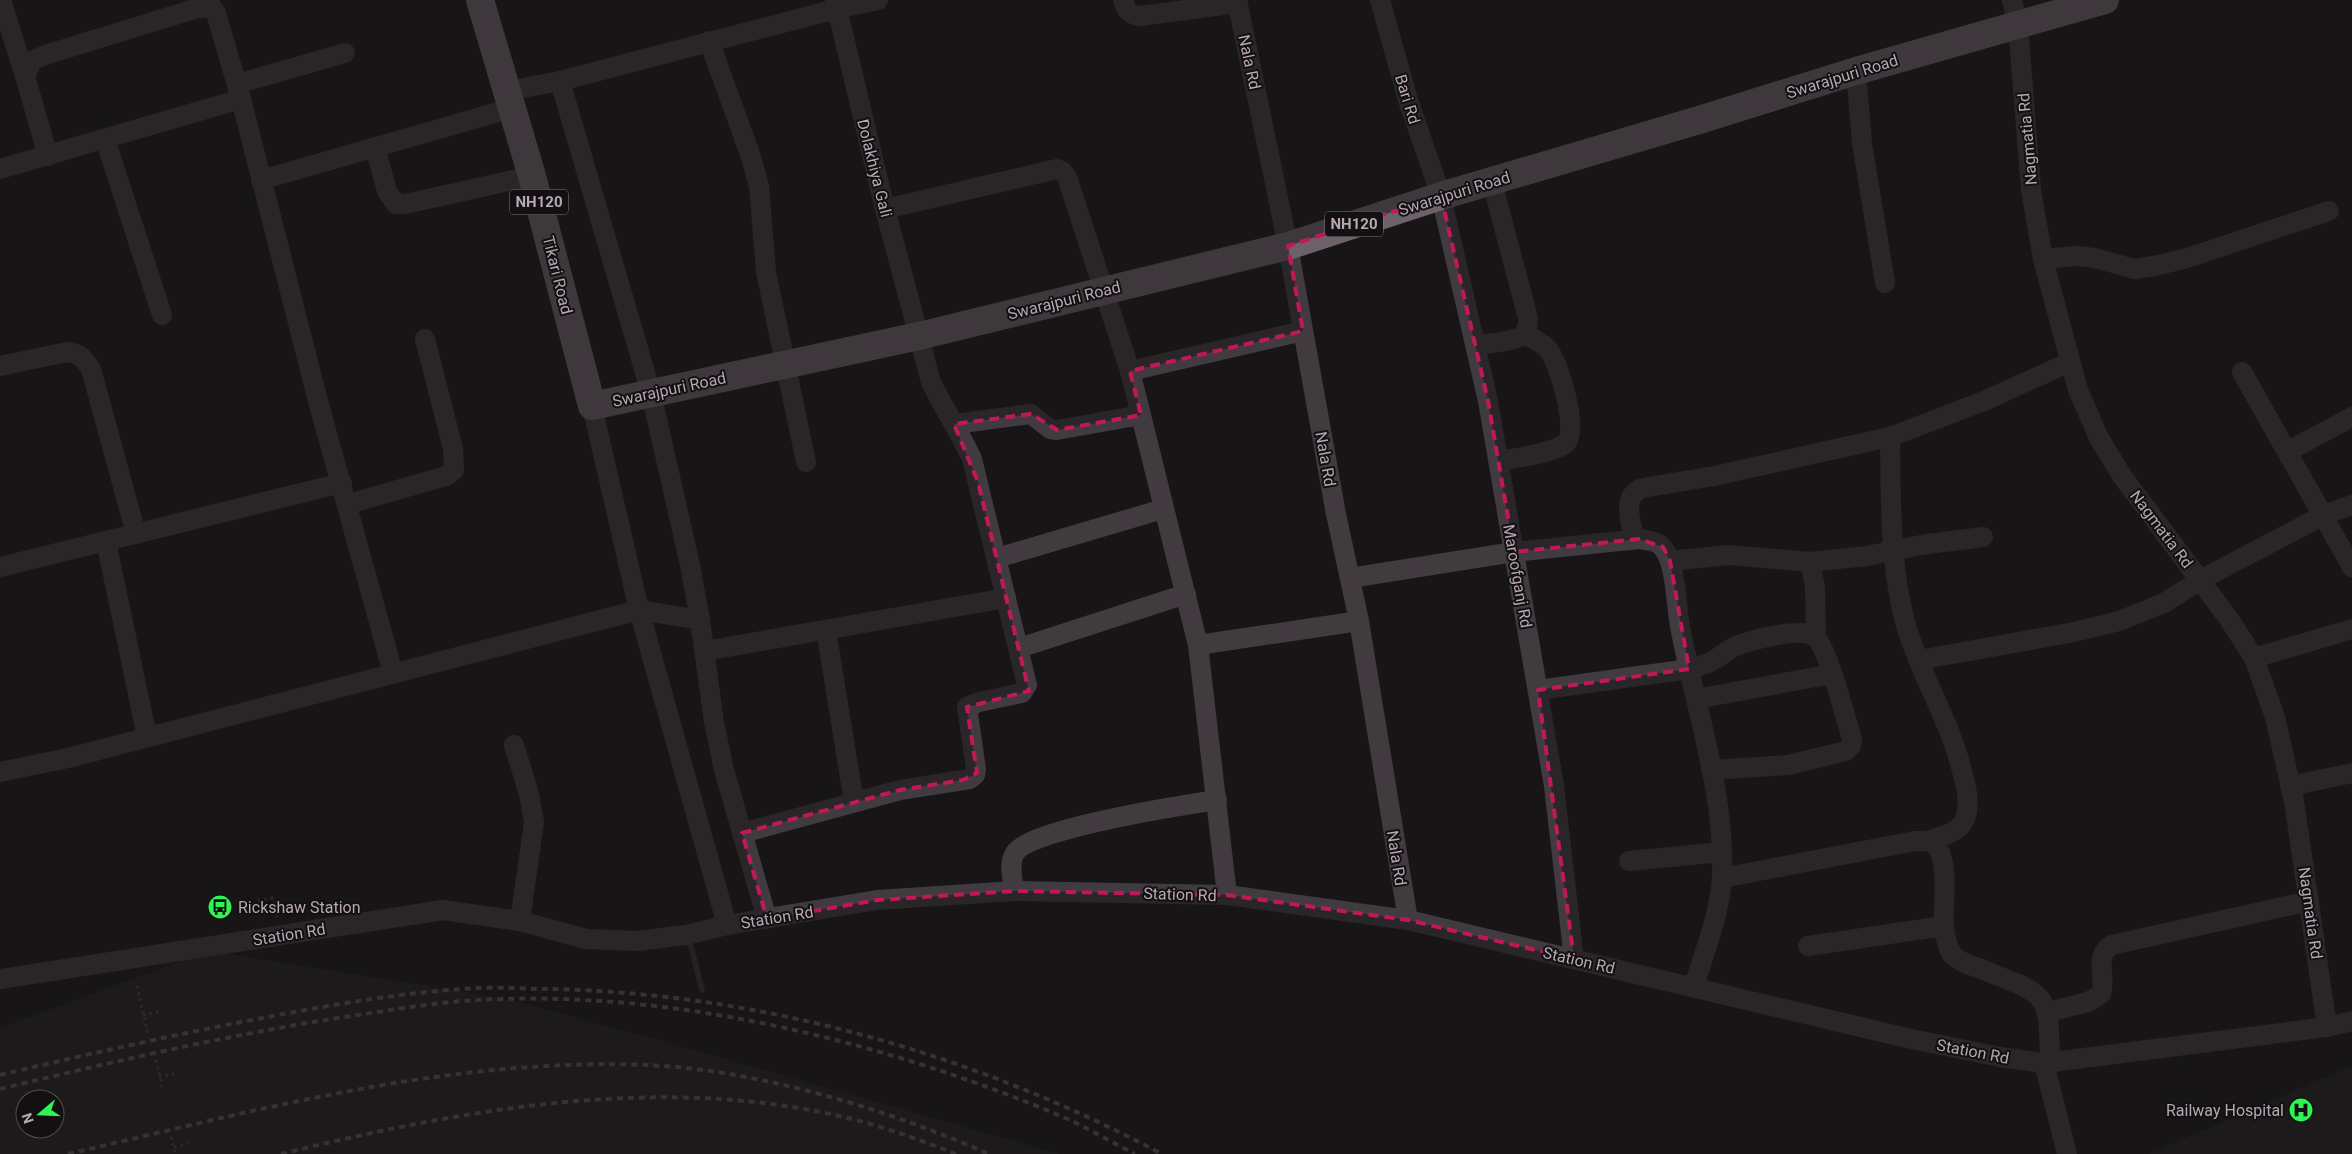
<svg xmlns="http://www.w3.org/2000/svg" width="2352" height="1154" font-family="Roboto,sans-serif">
<rect width="100%" height="100%" fill="#171516"/>
<g fill="#242122" fill-rule="evenodd">
<path d="M 209,951 L 502,998 L 655,1039 L 1059,1154 L 0,1154 L 0,1028 ZM 25,1099 L 55,1099 L 55,1129 L 25,1129 Z"/>
<path d="M 2352,1066 L 2352,1154 L 2149,1154 Z"/>
</g>
<g fill="none" stroke-linecap="round" stroke-linejoin="round">
<path stroke="#3c2d3d" stroke-width="5.5" d="M 691,946 L 702,990"/>
<g stroke="#484046" stroke-width="3" stroke-dasharray="2.5 4" stroke-linecap="butt">
<path d="M 258,901 L 272,898 L 277,917"/>
<path d="M 137,986 L 148,1035"/>
<path d="M 143,1015 L 160,1012"/>
<path d="M 156,1060 L 162,1087"/>
<path d="M 159,1077 L 174,1074"/>
<path d="M 171,1137 L 175,1154"/>
<path d="M 174,1147 L 188,1143"/>
</g>
<g stroke="#413a3e" stroke-width="20">
<path d="M 1,0 L 25,76"/>
<path d="M 1123,0 C 1126,10 1129,15 1140,16 L 1238,3"/>
<path d="M 1237,0 L 1288,246 L 1336,514 L 1359,621 L 1408,920"/>
<path d="M 1380,0 L 1408,100 L 1441,196 L 1488,401 L 1554,786 L 1574,959"/>
<path d="M 2012,0 L 2018,25 L 2031,190 L 2043,259 L 2078,390 L 2099,438 L 2122,476 L 2229,619 L 2254,658 L 2275,717 L 2294,801 L 2327,1027"/>
<path d="M 709,41 L 751,157 L 759,186 L 766,272 L 806,462"/>
<path d="M 1856,71 L 1862,143 L 1885,283"/>
<path d="M 560,81 L 651,393 L 690,565 L 700,620 L 714,722 L 724,770 L 767,919"/>
<path d="M 237,84 L 345,53"/>
<path d="M 507,91 L 560,81 L 836,9 L 878,0"/>
<path d="M 105,139 L 162,315"/>
<path d="M 375,147 L 387,191 L 396,204 L 405,204 L 532,176"/>
<path d="M 48,156 L 25,76 L 32,61 L 45,55 L 198,8 L 212,7 L 216,13 L 241,99 L 318,401 L 393,673"/>
<path d="M 0,169 L 241,99"/>
<path d="M 261,180 L 512,108"/>
<path d="M 885,209 L 1057,169 L 1062,171 L 1067,177 L 1130,371 L 1198,645 L 1227,895"/>
<path d="M 2043,259 L 2077,256 L 2095,258 L 2134,269 L 2154,266 L 2184,259 L 2329,211"/>
<path d="M 1476,345 C 1487,343 1517,342 1524,334 C 1528,329 1528,323 1528,318 L 1492,182"/>
<path d="M 0,366 L 67,352 C 80,353 84,359 91,369 L 136,534"/>
<path d="M 1130,371 L 1303,331"/>
<path d="M 2242,372 L 2352,567"/>
<path d="M 954,424 L 1031,414 L 1050,429 L 1057,430 L 1141,415"/>
<path d="M 1890,437 C 1891,501 1889,567 1907,629 C 1922,678 1950,721 1962,771 C 1966,784 1969,799 1967,812 C 1963,833 1945,835 1927,841"/>
<path d="M 2288,451 L 2352,417"/>
<path d="M 1499,461 C 1515,458 1555,453 1566,443 C 1579,432 1559,360 1547,348 C 1541,342 1532,338 1524,334"/>
<path d="M 348,504 L 446,476 L 454,470 L 453,449 L 425,339"/>
<path d="M 1634,539 C 1631,520 1621,497 1642,488 L 1714,476 L 1890,437 L 1984,401 L 2070,362"/>
<path d="M 106,541 L 147,737"/>
<path d="M 997,558 L 1163,509"/>
<path d="M 1670,561 L 1728,555 L 1810,562 L 1867,556 L 1921,545 L 1983,537"/>
<path d="M 1810,562 L 1815,587 L 1816,637"/>
<path d="M 0,567 L 342,483"/>
<path d="M 1350,578 L 1514,552 L 1639,539 C 1647,540 1658,541 1663,548 C 1676,563 1676,605 1680,626 C 1695,708 1725,791 1722,876 C 1720,914 1705,950 1694,986"/>
<path d="M 700,620 L 639,610 L 727,925"/>
<path d="M 826,630 L 854,802"/>
<path d="M 1198,645 L 1359,621"/>
<path d="M 1019,648 L 1186,594"/>
<path d="M 705,651 L 1006,598"/>
<path d="M 2254,658 L 2352,629"/>
<path d="M 1919,660 L 2074,632 L 2119,621 L 2164,603 L 2200,580 L 2324,515 L 2352,505"/>
<path d="M 1538,690 L 1689,669 C 1696,667 1704,665 1710,662 C 1720,658 1726,650 1736,646 C 1751,640 1800,627 1814,636 C 1827,644 1846,720 1852,739 L 1851,746 L 1846,751 L 1788,765 L 1711,770"/>
<path d="M 1696,699 L 1832,674"/>
<path d="M 514,745 L 529,794 L 534,822 L 520,921"/>
<path d="M 0,772 L 68,758 L 639,610 L 592,406"/>
<path d="M 2290,786 L 2352,773"/>
<path d="M 742,833 L 900,790 L 970,779 L 975,775 L 976,769 L 967,707 L 979,702 L 1022,693 L 1027,685 L 972,459 C 960,433 944,409 931,382 L 885,209 L 835,0"/>
<path d="M 1629,861 L 1722,852"/>
<path d="M 1722,878 L 1915,841 C 1922,841 1929,840 1934,844 C 1951,858 1942,907 1944,927 C 1945,936 1947,945 1951,953 C 1959,962 1970,965 1981,969 C 2047,996 2049,989 2050,1062"/>
<path d="M 1014,891 C 1013,880 1008,864 1015,853 C 1029,829 1183,805 1217,800"/>
<path d="M 1808,946 L 1944,926"/>
<path d="M 0,979 L 443,910 L 520,921 L 586,939 L 637,941 L 686,935 L 727,925 L 877,900 L 1014,891 L 1227,895 L 1408,920 L 1907,1038 L 2000,1057 L 2044,1063 L 2327,1027 L 2352,1021"/>
<path d="M 2048,1012 L 2088,1002 L 2101,994 C 2107,977 2093,956 2112,945 L 2309,901"/>
<path d="M 2044,1063 L 2067,1154"/>
</g>
<path stroke="#6d626a" stroke-width="28" d="M 480,0 L 532,176 L 592,406 L 919,336 L 1288,246 L 1441,196 L 1699,120 L 1856,71 L 2105,0"/>
<g stroke="#5b5258" stroke-width="4" stroke-dasharray="6 5" stroke-linecap="butt">
<path d="M 0,1075 C 80,1056 160,1038 241,1022 C 320,1007 399,992 479,988 C 503,987 528,989 551,989 C 764,994 974,1054 1162,1154"/>
<path d="M 0,1089 C 116,1061 232,1034 351,1016 C 393,1010 436,1002 479,1000 C 669,989 882,1041 1056,1114 C 1083,1125 1109,1141 1135,1154"/>
<path d="M 68,1154 C 227,1117 384,1075 547,1066 C 603,1063 662,1063 717,1072 C 811,1087 902,1116 989,1154"/>
<path d="M 281,1154 C 465,1109 660,1073 848,1118 C 885,1127 920,1140 956,1154"/>
</g>
</g>
<path d="M0 0H2352V1154H0ZM 1441,196 L 1488,401 L 1514,552 L 1639,539 L 1663,547 L 1670,561 L 1689,669 L 1538,690 L 1574,959 L 1408,920 L 1227,895 L 1014,891 L 877,900 L 767,919 L 742,833 L 900,790 L 963,780 L 977,773 L 967,707 L 1029,691 L 978,482 L 954,424 L 1031,414 L 1057,430 L 1141,415 L 1130,371 L 1303,331 L 1288,246 Z" fill="#171516" fill-opacity=".55" fill-rule="evenodd"/>
<path fill="none" stroke="#c2185b" stroke-width="4" stroke-dasharray="10 6" stroke-linejoin="round" d="M 1441,196 L 1488,401 L 1514,552 L 1639,539 L 1663,547 L 1670,561 L 1689,669 L 1538,690 L 1574,959 L 1408,920 L 1227,895 L 1014,891 L 877,900 L 767,919 L 742,833 L 900,790 L 963,780 L 977,773 L 967,707 L 1029,691 L 978,482 L 954,424 L 1031,414 L 1057,430 L 1141,415 L 1130,371 L 1303,331 L 1288,246 Z"/>
<defs>
<symbol id="bus-disc" viewBox="-11 -11 22 22"><circle r="9.5" fill="#2ff455" stroke="#121011"/><path d="M-5-6H5V4H4V6H2V4H-2V6H-4V4H-5ZM-3.5-4V0h7V-4ZM-3.5 1.2v1.5H-2V1.2ZM2 1.2v1.5H3.5V1.2Z" fill="#111"/></symbol>
<symbol id="hospital-disc" viewBox="-11 -11 22 22"><circle r="9.5" fill="#2ff455" stroke="#121011"/><path d="M-5-5h3v3.5h4V-5h3V5h-3V1.5h-4V5h-3Z" fill="#111"/></symbol>
</defs>
<g fill-rule="evenodd">
<use href="#bus-disc" x="206" y="893" width="28" height="28"/>
<use href="#hospital-disc" x="2287" y="1096" width="28" height="28"/>
</g>
<g text-anchor="middle" stroke-width="4" stroke-linejoin="round" paint-order="stroke">
<g fill="#121011" stroke="#867982" stroke-width="1">
<rect x="510" y="189.5" width="58" height="25" rx="4"/>
<rect x="1325" y="211.5" width="58" height="25" rx="4"/>
</g>
<g font-size="15" font-weight="bold" fill="#b7a6b3">
<text x="539" y="207">NH120</text>
<text x="1354" y="229">NH120</text>
</g>
<g font-size="16" fill="#b7a6b3" stroke="#121011">
<text transform="translate(1250 62) rotate(78)" y="6">Nala Rd</text>
<text transform="translate(1842 76) rotate(-17)" y="6">Swarajpuri Road</text>
<text transform="translate(1408 99) rotate(73)" y="6">Bari Rd</text>
<text transform="translate(2027 139) rotate(-95)" y="6">Nagmatia Rd</text>
<text transform="translate(875 168) rotate(76)" y="6">Dolakhiya Gali</text>
<text transform="translate(1454 193) rotate(-17)" y="6">Swarajpuri Road</text>
<text transform="translate(558 275) rotate(76)" y="6">Tikari Road</text>
<text transform="translate(1064 300) rotate(-14)" y="6">Swarajpuri Road</text>
<text transform="translate(669 389) rotate(-12)" y="6">Swarajpuri Road</text>
<text transform="translate(1326 459) rotate(80)" y="6">Nala Rd</text>
<text transform="translate(2162 529) rotate(53)" y="6">Nagmatia Rd</text>
<text transform="translate(1518 576) rotate(80)" y="6">Maroofganj Rd</text>
<text transform="translate(1397 858) rotate(81)" y="6">Nala Rd</text>
<text transform="translate(1180 894) rotate(2)" y="6">Station Rd</text>
<text transform="translate(2311 913) rotate(82)" y="6">Nagmatia Rd</text>
<text transform="translate(777 917) rotate(-9)" y="6">Station Rd</text>
<text transform="translate(289 934) rotate(-9)" y="6">Station Rd</text>
<text transform="translate(1579 960) rotate(13)" y="6">Station Rd</text>
<text transform="translate(1973 1051) rotate(11)" y="6">Station Rd</text>
</g>
<g font-size="16" fill="#b7a6b3" stroke="#121011" text-anchor="start">
<text x="238" y="913">Rickshaw Station</text>
<text x="2284" y="1116" text-anchor="end">Railway Hospital</text>
</g>
</g>
<g transform="translate(40 1114) rotate(251)"><circle r="24" fill="#121011" stroke="#544c52"/>
<path d="M0-4L9 19L0 12L-9 19Z" fill="#2ff455"/>
<text y="-8" font-size="14" font-weight="bold" text-anchor="middle" fill="#b7a6b3">N</text>
</g>
</svg>
